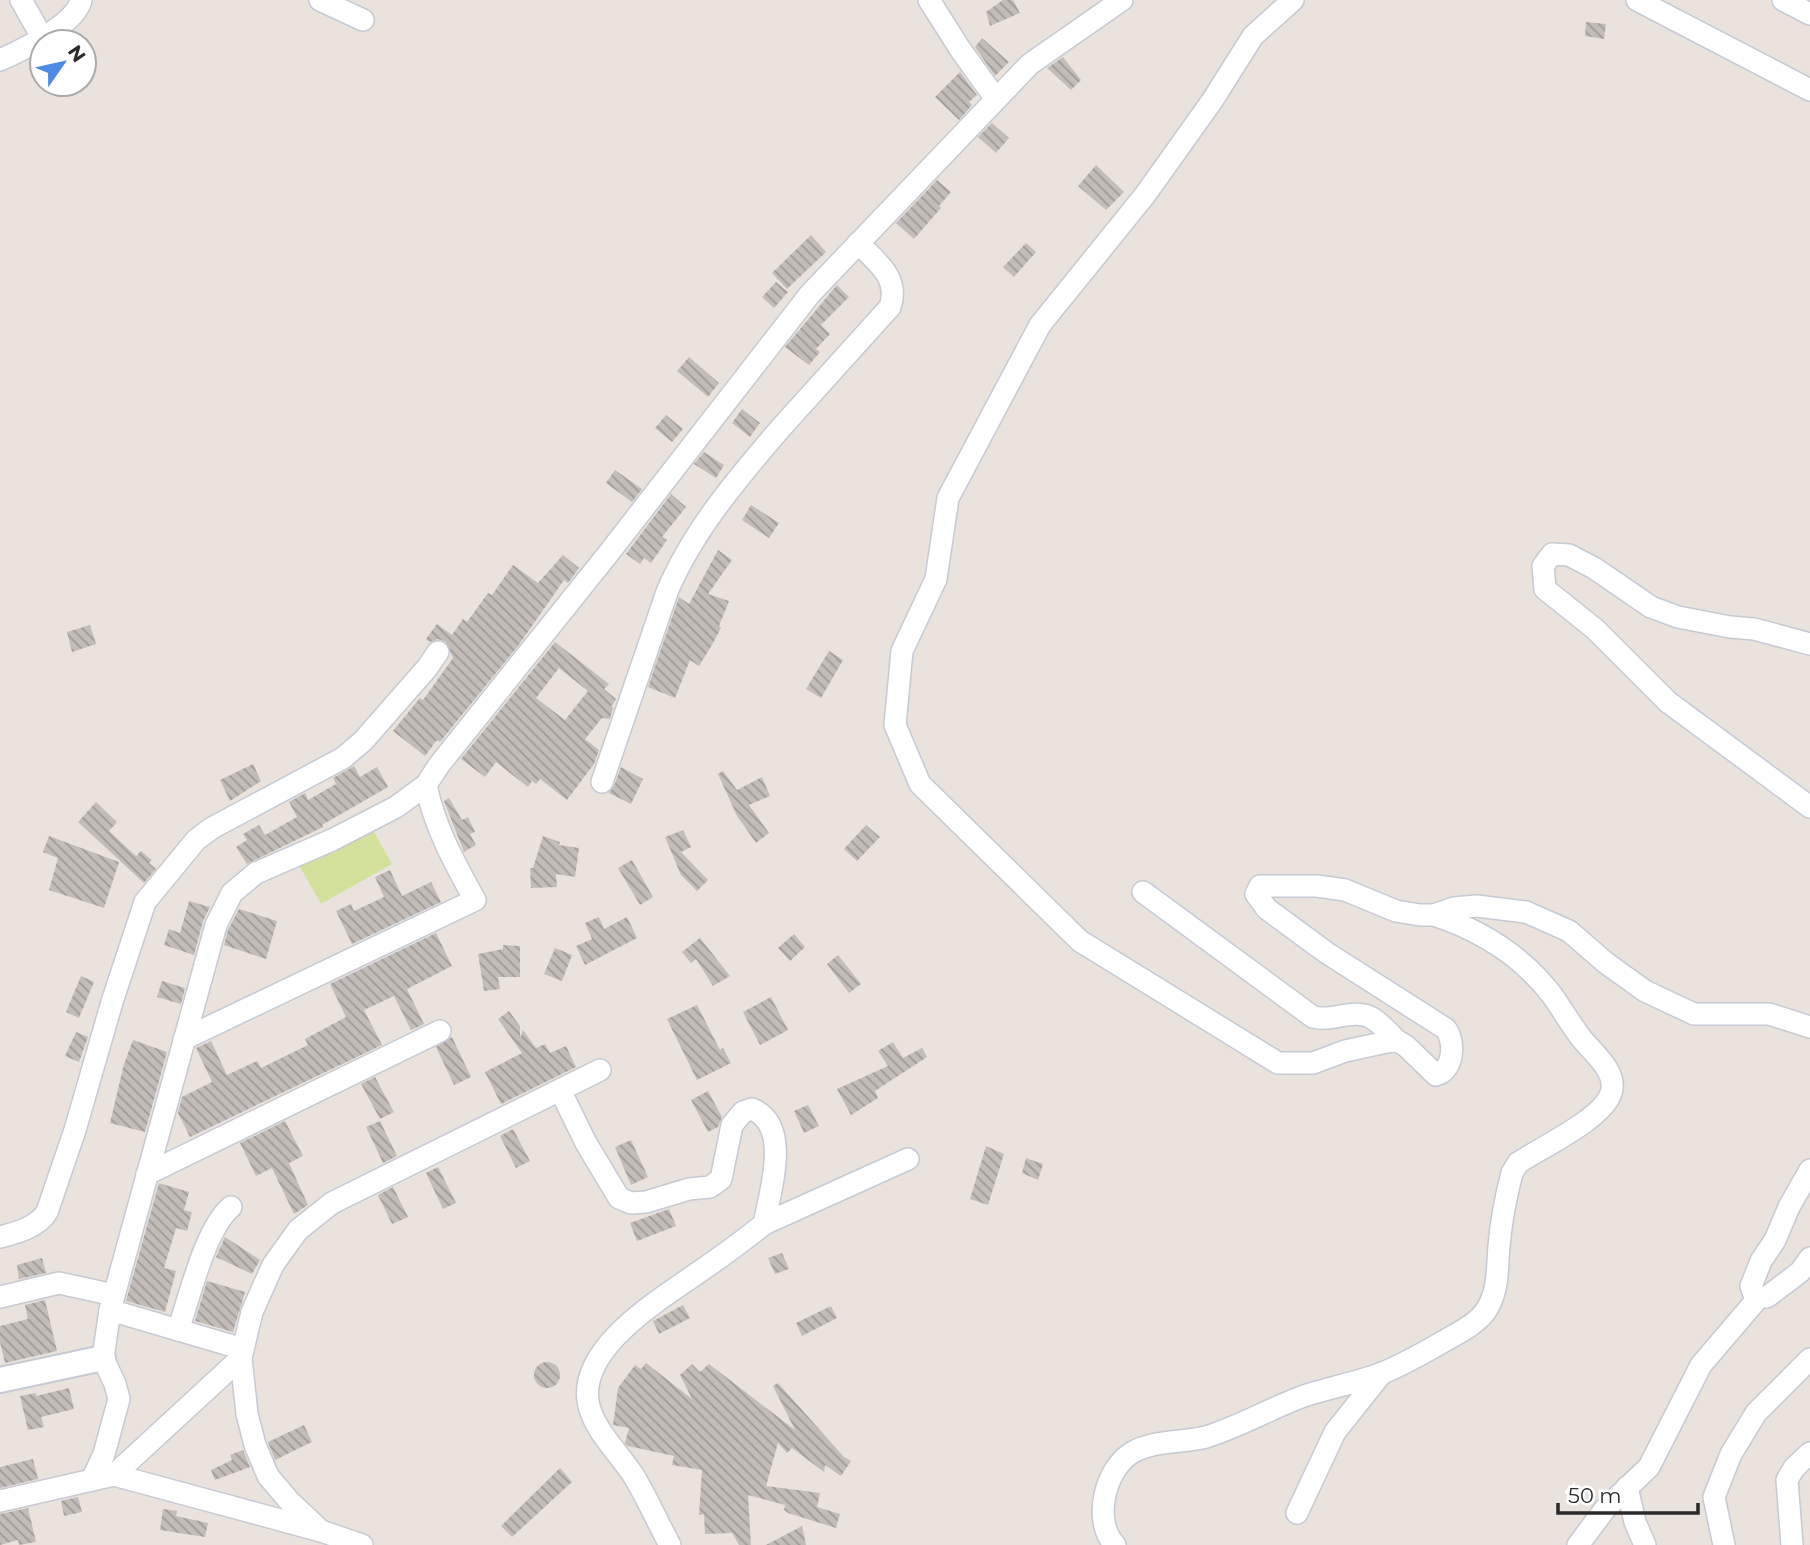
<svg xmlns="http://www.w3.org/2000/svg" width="1810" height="1545" font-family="Montserrat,sans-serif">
<defs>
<pattern id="building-back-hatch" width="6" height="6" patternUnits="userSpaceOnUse" patternTransform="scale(1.75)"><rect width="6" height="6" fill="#c3bdb9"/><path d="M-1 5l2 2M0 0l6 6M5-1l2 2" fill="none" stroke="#9f9a97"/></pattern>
</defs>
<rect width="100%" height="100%" fill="#eae2dd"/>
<path fill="#d3e19c" d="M 370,825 L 392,864 L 321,904 L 299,865 Z"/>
<g fill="url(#building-back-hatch)" fill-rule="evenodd">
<path d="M 1003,0 L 1013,0 L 1020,13 L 990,26 L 986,12 Z"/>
<path d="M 1586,22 L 1606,24 L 1604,39 L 1585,36 Z"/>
<path d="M 982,38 L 1009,62 L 995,76 L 975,47 Z"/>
<path d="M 1063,57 L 1081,80 L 1071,90 L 1047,68 Z"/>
<path d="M 960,72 L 977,95 L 969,102 L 972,105 L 959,120 L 935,97 Z"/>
<path d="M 992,123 L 1009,138 L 996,153 L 978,137 Z"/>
<path d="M 1096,165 L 1124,192 L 1106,210 L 1078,186 Z"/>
<path d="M 937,180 L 951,192 L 939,206 L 941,208 L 914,239 L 896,223 Z"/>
<path d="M 811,235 L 826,252 L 787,289 L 772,273 Z"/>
<path d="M 1026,243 L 1036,252 L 1014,277 L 1003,267 Z"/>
<path d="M 776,282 L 788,292 L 774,308 L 762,297 Z"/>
<path d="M 837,285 L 849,297 L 821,325 L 830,334 L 816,349 L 820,352 L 809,365 L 785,347 Z"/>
<path d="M 689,357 L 719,383 L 708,397 L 677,371 Z"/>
<path d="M 742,409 L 760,423 L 750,437 L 732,423 Z"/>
<path d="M 666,415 L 683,429 L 672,442 L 655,428 Z"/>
<path d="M 704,452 L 724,465 L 716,478 L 694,464 Z"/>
<path d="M 615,470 L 642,489 L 632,502 L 606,483 Z"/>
<path d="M 671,494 L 686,507 L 662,537 L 667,540 L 651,563 L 644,558 L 640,564 L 626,554 Z"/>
<path d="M 751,505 L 779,523 L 769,538 L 742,520 Z"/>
<path d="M 718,550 L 732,560 L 708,594 L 729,601 L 719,626 L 721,628 L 712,645 L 699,666 L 690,660 L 675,698 L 648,687 L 679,597 L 689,604 Z"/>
<path d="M 563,555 L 579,568 L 568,583 L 564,580 L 518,646 L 440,742 L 437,740 L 425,756 L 393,731 L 420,698 L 423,700 L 453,658 L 446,642 L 438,639 L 430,642 L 426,639 L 437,624 L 452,635 L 463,619 L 467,622 L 488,593 L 492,595 L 513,565 L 538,583 Z"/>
<path d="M 90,625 L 96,644 L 72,652 L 67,632 Z"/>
<path d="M 555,642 L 609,684 L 604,689 L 616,699 L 611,707 L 613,708 L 610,719 L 602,718 L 585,739 L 599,750 L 594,764 L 567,800 L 540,779 L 536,784 L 532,781 L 528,787 L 496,762 L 485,777 L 461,759 ZM 559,668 L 588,691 L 565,720 L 536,698 Z"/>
<path d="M 829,651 L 843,660 L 821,698 L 806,689 Z"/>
<path d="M 253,764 L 261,781 L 230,801 L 220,780 Z"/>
<path d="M 354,766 L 360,777 L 377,767 L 388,787 L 322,825 L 323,827 L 247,864 L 236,847 L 247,840 L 243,834 L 259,825 L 265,835 L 297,817 L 289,802 L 305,793 L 308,800 L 336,784 L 333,778 Z"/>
<path d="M 621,767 L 643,779 L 631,804 L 609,793 L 614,786 Z"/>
<path d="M 723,771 L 737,790 L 762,777 L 770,796 L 749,805 L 769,833 L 756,843 L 737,816 L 718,774 Z"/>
<path d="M 449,798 L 462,820 L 468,817 L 475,832 L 470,834 L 476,845 L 464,852 L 444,801 Z"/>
<path d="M 96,802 L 117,822 L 109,831 L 136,856 L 141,851 L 152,860 L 149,863 L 156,869 L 144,883 L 78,822 Z"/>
<path d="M 866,825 L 880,837 L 857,861 L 844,849 Z"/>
<path d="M 683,830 L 691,847 L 681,852 L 708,880 L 697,891 L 681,875 L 665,837 Z"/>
<path d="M 49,836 L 119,862 L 104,908 L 49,890 L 58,858 L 43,852 Z"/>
<path d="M 543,836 L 560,842 L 559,845 L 579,848 L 575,877 L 556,874 L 557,887 L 531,888 L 530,868 L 533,868 Z"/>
<path d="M 632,860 L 653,897 L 640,905 L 618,868 Z"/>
<path d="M 390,870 L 402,896 L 431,882 L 441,902 L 352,944 L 336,911 L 351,904 L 354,911 L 384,897 L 375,877 Z"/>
<path d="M 189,901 L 210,907 L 203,921 L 194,955 L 164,945 L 169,929 L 180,933 Z"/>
<path d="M 239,909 L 277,921 L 266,959 L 224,945 L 228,930 Z"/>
<path d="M 599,917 L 604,929 L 627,917 L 637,938 L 585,965 L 576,946 L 592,939 L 585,923 Z"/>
<path d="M 436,933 L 452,966 L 407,989 L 424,1024 L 411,1030 L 394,996 L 364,1010 L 382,1045 L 190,1137 L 178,1113 L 182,1097 L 212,1082 L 196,1048 L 211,1041 L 227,1075 L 257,1061 L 261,1068 L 308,1045 L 305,1039 L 346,1017 L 330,984 Z"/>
<path d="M 794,934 L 805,947 L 790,961 L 778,948 Z"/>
<path d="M 700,938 L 730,976 L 713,986 L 696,959 L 691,963 L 682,952 Z"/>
<path d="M 503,945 L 520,946 L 520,977 L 498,977 L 500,989 L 484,991 L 478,954 L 503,949 Z"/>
<path d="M 555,948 L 572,955 L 562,981 L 544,974 Z"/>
<path d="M 838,955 L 861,984 L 849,993 L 827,964 Z"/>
<path d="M 81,976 L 94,982 L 79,1018 L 66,1012 Z"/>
<path d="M 162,981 L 185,988 L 181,1004 L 157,997 Z"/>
<path d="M 771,997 L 788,1030 L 760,1045 L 743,1012 Z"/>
<path d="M 697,1005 L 720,1050 L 723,1048 L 731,1063 L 697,1080 L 667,1019 Z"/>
<path d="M 509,1011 L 520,1026 L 520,1038 L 523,1030 L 536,1048 L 545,1044 L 550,1053 L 566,1046 L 576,1067 L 501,1104 L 485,1072 L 522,1053 L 498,1019 Z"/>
<path d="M 76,1032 L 88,1037 L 79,1062 L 65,1056 Z"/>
<path d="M 452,1037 L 471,1077 L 454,1085 L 436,1047 Z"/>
<path d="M 133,1040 L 167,1052 L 145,1132 L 110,1123 L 124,1064 Z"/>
<path d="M 893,1042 L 903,1058 L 922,1048 L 927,1057 L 875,1091 L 878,1098 L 851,1115 L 837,1089 L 888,1066 L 878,1051 Z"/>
<path d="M 375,1077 L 394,1112 L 380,1119 L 361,1084 Z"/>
<path d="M 708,1091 L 722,1117 L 718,1127 L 708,1132 L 691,1100 Z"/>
<path d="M 808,1105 L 819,1126 L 804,1133 L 794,1111 Z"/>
<path d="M 285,1121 L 303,1156 L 289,1163 L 308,1205 L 294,1214 L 272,1168 L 256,1176 L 240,1143 Z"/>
<path d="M 380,1121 L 397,1156 L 383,1163 L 366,1127 Z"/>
<path d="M 513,1129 L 530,1161 L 516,1168 L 500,1136 Z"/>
<path d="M 631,1140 L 648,1177 L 631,1185 L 615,1147 Z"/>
<path d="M 986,1146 L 1004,1154 L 988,1205 L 970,1199 Z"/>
<path d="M 1026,1158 L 1043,1164 L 1038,1180 L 1022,1173 Z"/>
<path d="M 438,1167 L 456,1203 L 443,1209 L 426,1173 Z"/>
<path d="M 159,1183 L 189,1192 L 184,1210 L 192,1212 L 187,1231 L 176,1228 L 164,1268 L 176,1271 L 165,1312 L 126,1301 Z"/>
<path d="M 393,1187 L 408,1217 L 392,1224 L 378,1195 Z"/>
<path d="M 669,1209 L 676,1226 L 637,1241 L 630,1223 Z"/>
<path d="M 225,1237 L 260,1260 L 252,1274 L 216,1257 Z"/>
<path d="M 782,1253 L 789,1269 L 775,1274 L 768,1258 Z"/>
<path d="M 42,1258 L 46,1273 L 19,1279 L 17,1265 Z"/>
<path d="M 207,1281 L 245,1292 L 233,1332 L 195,1321 Z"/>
<path d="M 45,1300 L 57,1351 L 5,1363 L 0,1342 L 0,1326 L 28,1319 L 25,1305 Z"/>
<path d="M 683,1305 L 690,1318 L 659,1334 L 653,1321 Z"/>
<path d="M 831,1306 L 837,1318 L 802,1336 L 796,1323 Z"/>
<circle cx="547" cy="1375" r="13"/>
<path d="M 646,1363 L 692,1399 L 680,1375 L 692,1364 L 700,1372 L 709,1364 L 795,1430 L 773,1386 L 778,1383 L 844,1457 L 851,1461 L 841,1476 L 825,1465 L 824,1472 L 792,1448 L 787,1453 L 778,1443 L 766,1486 L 820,1493 L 817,1507 L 840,1514 L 836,1528 L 788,1513 L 784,1510 L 785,1505 L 748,1495 L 751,1545 L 739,1545 L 732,1533 L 705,1534 L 704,1514 L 699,1515 L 702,1470 L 672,1465 L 674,1456 L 628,1446 L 625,1443 L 629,1428 L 613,1425 L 618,1388 L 635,1365 L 641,1369 Z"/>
<path d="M 69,1388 L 74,1409 L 41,1417 L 44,1427 L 28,1430 L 20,1396 L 36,1393 L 36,1396 Z"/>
<path d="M 304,1425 L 312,1442 L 275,1460 L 268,1442 Z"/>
<path d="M 243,1450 L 250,1467 L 215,1480 L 211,1470 L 232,1460 L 230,1455 Z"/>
<path d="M 33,1459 L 38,1479 L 0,1488 L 0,1467 Z"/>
<path d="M 560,1468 L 572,1482 L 512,1537 L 501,1526 Z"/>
<path d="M 78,1497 L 82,1512 L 64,1516 L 61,1501 Z"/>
<path d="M 28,1508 L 36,1542 L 19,1545 L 18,1540 L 0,1545 L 0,1514 Z"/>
<path d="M 163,1509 L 177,1511 L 176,1516 L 208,1523 L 205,1537 L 160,1530 Z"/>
<path d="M 802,1526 L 806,1545 L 766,1545 Z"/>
</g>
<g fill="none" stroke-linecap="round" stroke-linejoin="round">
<defs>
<g id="minor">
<path d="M 21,0 L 42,37"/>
<path d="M 320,0 L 363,20"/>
<path d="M 929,0 L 960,49 L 996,99"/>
<path d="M 1293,0 L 1253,36 L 1212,101 L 1145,195 L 1040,325 L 948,498 L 936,579 L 902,651 L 895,725 L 920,784 L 1080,941 L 1278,1063 L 1313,1063 L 1345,1051 L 1396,1040 L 1406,1046 L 1436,1075 C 1454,1070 1455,1043 1446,1029 L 1327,953 L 1267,909 L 1256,894 L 1260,886 L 1317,886 L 1345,890 L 1396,911 L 1420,915 L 1434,915 L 1454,908 L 1477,906 L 1526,912 L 1569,931 L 1606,963 L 1645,991 L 1694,1014 L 1769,1014 L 1810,1027"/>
<path d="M 1637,0 L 1810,90"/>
<path d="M 1783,0 L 1810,14"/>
<path d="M 0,60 C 22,50 76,24 81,0"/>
<path d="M 1810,644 L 1754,629 L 1730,627 L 1678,617 L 1651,607 L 1594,568 L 1569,555 L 1552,554 L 1543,566 L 1545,589 L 1595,629 L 1668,702 L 1810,807"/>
<path d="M 602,782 L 667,592 C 692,532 737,479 779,430 C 816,389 853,348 890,307 C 900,278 877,262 858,243"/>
<path d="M 1143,892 L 1313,1017 C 1332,1022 1352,1009 1370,1017 C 1380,1022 1388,1032 1396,1040"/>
<path d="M 184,1039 L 475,900 C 455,864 434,826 426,785"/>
<path d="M 560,1090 L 586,1143 L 619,1198 L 631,1203 L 646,1202 L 689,1189 L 710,1187 L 721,1179 L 732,1125 L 743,1112 L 752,1109 C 792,1125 770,1192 764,1224 C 743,1241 721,1257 699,1272 C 661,1299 575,1349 589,1406 C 596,1433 621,1455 635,1478 C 648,1500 658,1523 670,1545"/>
<path d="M 1810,1170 L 1789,1207 L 1775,1240 L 1761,1261 L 1751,1286 L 1753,1292 L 1759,1297 L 1767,1297 L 1800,1272 L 1810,1258"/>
<path d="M 147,1174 L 440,1031"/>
<path d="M 764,1224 L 908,1159"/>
<path d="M 0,1237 C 16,1233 38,1227 47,1212 L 75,1130 L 112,1002 L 145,902 L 196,840 L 212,828 L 343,758 L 363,741 L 427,668 L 438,652"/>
<path d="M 0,1297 L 59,1283 L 114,1295"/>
<path d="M 110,1310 L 243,1349"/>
<path d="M 178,1330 C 190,1296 205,1229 231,1207"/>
<path d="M 114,1475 L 241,1358"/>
<path d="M 92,1480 L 104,1454 L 119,1399 L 115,1384 L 103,1358 L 110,1310 L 216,925 L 232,893 L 256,873 L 332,840 L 396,807 L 426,785 L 439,765 L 608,554 L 810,294 L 1030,64 L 1122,0"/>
<path d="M 1627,1487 L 1635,1522 L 1645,1545"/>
<path d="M 0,1501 L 114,1475 L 321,1531 L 362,1545"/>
<path d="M 1297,1513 L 1335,1432 L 1382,1373"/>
<path d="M 321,1531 L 290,1502 L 268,1476 L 255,1445 L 247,1414 L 241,1358 L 252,1312 L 273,1265 L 298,1230 L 332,1203 L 600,1070"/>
<path d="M 1115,1545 C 1092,1521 1105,1468 1133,1452 C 1155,1440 1182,1443 1206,1437 C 1239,1427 1271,1408 1304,1396 C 1329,1388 1355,1383 1380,1374 C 1403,1365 1425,1352 1446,1340 C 1459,1333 1476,1324 1485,1312 C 1499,1292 1497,1269 1499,1246 C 1501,1221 1506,1196 1512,1173 L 1518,1163 C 1540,1148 1603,1119 1611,1093 C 1618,1072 1594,1054 1582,1039 C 1571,1025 1562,1009 1552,995 C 1522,956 1480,930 1434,915"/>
<path d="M 1578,1545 L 1605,1509 L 1649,1467 L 1701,1365 L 1759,1297"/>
<path d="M 1724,1545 L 1714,1497 L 1731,1454 L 1756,1413 L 1810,1359"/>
<path d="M 1792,1545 L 1787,1480 L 1794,1468 L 1810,1453"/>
</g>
<path id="tertiary" d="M 0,1380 L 103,1358"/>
</defs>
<use href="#minor" stroke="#c5cad2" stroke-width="24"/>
<use href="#tertiary" stroke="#c5cad2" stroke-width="28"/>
<use href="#minor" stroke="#fff" stroke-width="21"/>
<use href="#tertiary" stroke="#fff" stroke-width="24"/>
</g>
<g transform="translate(63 63) rotate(56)"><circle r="33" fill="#ffffff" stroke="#aaaaaa" stroke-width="2"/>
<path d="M0-5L12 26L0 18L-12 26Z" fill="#4e8be6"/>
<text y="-10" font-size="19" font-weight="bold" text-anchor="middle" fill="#2a2a2a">N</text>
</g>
<path d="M1558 1503v10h140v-10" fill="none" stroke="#2a2a2a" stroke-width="3.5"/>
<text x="1568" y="1503" font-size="21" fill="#2a2a2a" stroke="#ffffff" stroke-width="5" paint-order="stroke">50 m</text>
</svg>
